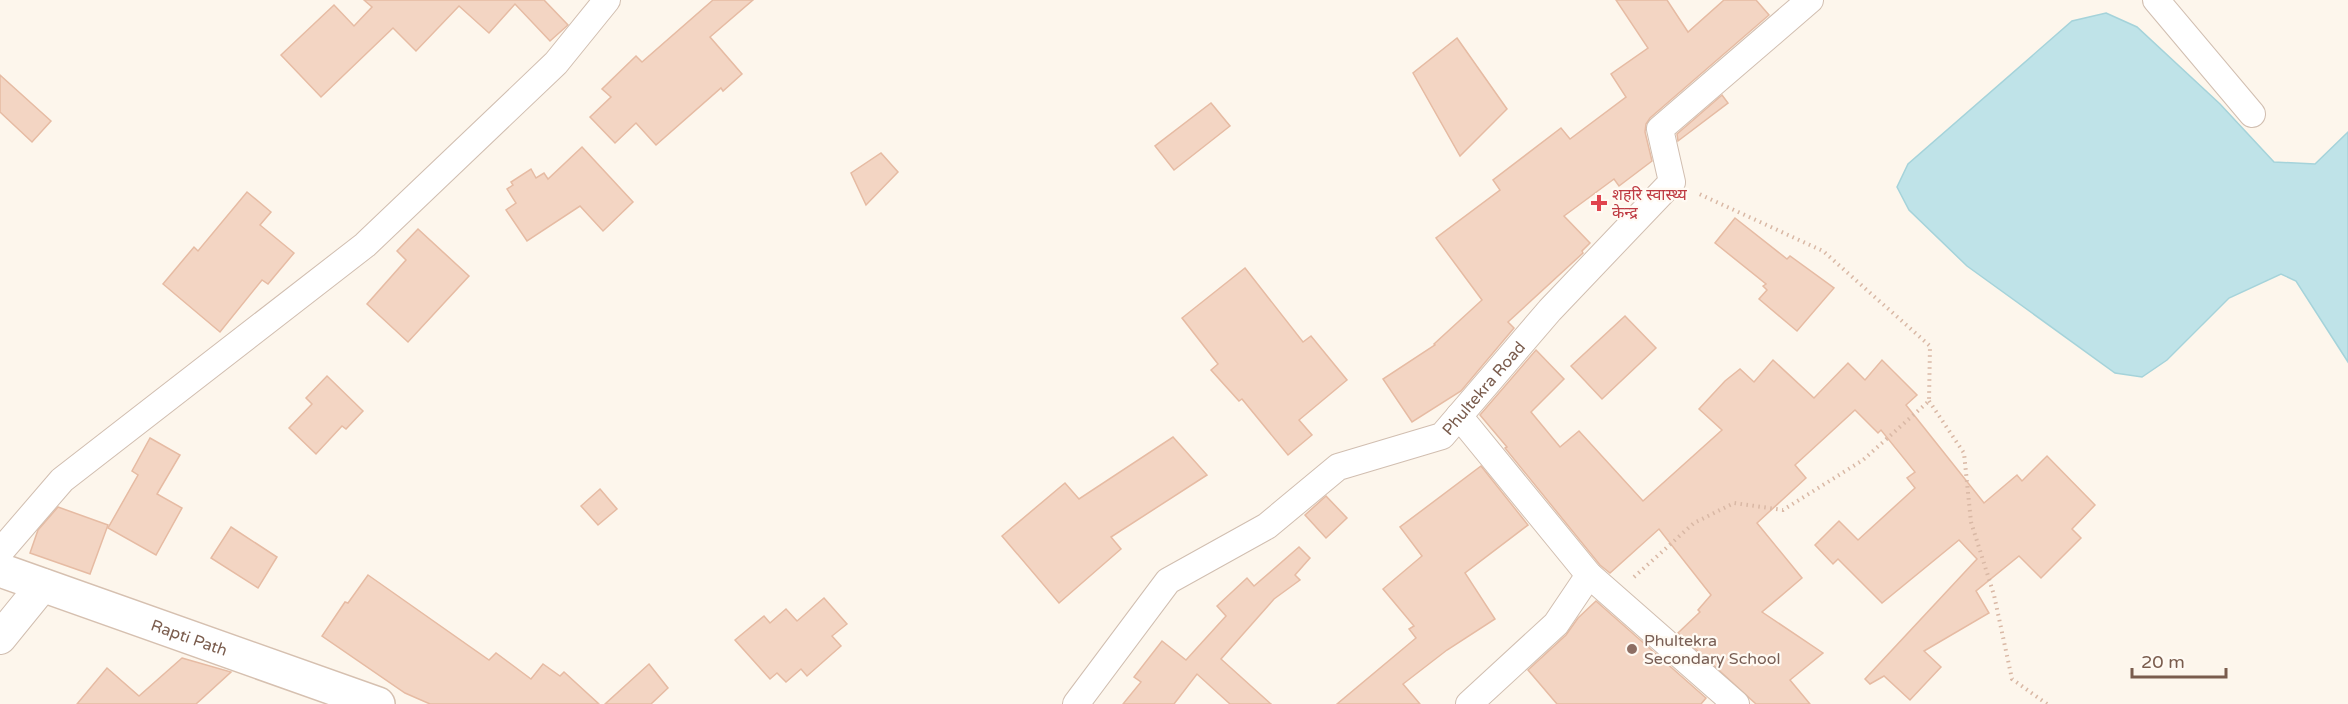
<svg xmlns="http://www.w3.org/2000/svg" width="2348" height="704" font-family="'Varela Round','Noto Sans Devanagari',sans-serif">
<rect width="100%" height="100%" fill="#fdf6ec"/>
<path fill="#bfe3e8" stroke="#a5d3da" stroke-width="1.5" d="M 2106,13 L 2137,27 L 2220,104 L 2274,162 L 2315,164 L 2348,132 L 2348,362 L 2296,281 L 2281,274 L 2229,298 L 2167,360 L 2142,377 L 2115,373 L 1967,266 L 1909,210 L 1897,187 L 1908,164 L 2072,21 Z"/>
<g fill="#f3d5c3" stroke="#e6bba3" stroke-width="1.5">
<path d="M 364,0 L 544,0 L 568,25 L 550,41 L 515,4 L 489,33 L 459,6 L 416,51 L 393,28 L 321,97 L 281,55 L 334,5 L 354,26 L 372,7 Z"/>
<path d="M 713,0 L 753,0 L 710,37 L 742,74 L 723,91 L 721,88 L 656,145 L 636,123 L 615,143 L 590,117 L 611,97 L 602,89 L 636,56 L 642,62 Z"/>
<path d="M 1616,0 L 1667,0 L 1688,32 L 1724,0 L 1756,0 L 1769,15 L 1650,118 L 1646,124 L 1645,132 L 1652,161 L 1619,186 L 1614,179 L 1564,216 L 1590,243 L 1582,251 L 1583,253 L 1508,322 L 1514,328 L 1461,391 L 1412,422 L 1383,379 L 1435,345 L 1434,344 L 1482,300 L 1436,238 L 1500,190 L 1493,180 L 1561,128 L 1570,139 L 1626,97 L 1611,74 L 1648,48 Z"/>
<path d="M 1457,38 L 1507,109 L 1460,156 L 1413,73 Z"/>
<path d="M 0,75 L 51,121 L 32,142 L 0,112 Z"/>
<path d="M 1722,95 L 1728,103 L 1678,141 L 1677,134 Z"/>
<path d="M 1211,103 L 1230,126 L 1174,170 L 1155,146 Z"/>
<path d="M 582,147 L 633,202 L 603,231 L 580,206 L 527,241 L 506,210 L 516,203 L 507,189 L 513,185 L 511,182 L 531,169 L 536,178 L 544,173 L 548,179 Z"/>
<path d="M 881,153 L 898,172 L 866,205 L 851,173 Z"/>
<path d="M 247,192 L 271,212 L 260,225 L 294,253 L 268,284 L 262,280 L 220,332 L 163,284 L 194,247 L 198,251 Z"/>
<path d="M 1735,218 L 1787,259 L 1790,256 L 1834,288 L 1797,331 L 1759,299 L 1767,290 L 1763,286 L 1766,284 L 1715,243 Z"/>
<path d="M 418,229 L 469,276 L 408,342 L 367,304 L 406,260 L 397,251 Z"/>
<path d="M 1245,268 L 1303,342 L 1311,336 L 1347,380 L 1299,420 L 1312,435 L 1288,455 L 1242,399 L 1239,401 L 1211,370 L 1218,364 L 1182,318 Z"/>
<path d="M 1625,316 L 1656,348 L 1602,399 L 1571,366 Z"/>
<path d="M 1536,350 L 1564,379 L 1531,412 L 1560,447 L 1579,431 L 1643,501 L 1722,430 L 1699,409 L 1725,381 L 1740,369 L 1754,382 L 1773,360 L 1814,398 L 1848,363 L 1865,380 L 1882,360 L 1917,395 L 1906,405 L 1984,503 L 2017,475 L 2022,481 L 2047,456 L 2095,505 L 2072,529 L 2081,538 L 2041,578 L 2019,556 L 1976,591 L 1989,613 L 1924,651 L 1941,667 L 1910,700 L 1884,676 L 1870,684 L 1865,679 L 1977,559 L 1959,540 L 1882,603 L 1838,559 L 1833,564 L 1815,545 L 1839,521 L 1858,540 L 1915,488 L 1907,478 L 1915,472 L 1881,430 L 1878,433 L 1855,410 L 1795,465 L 1806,478 L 1757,523 L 1802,578 L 1762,612 L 1823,653 L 1790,680 L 1810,704 L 1756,704 L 1678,633 L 1700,612 L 1698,610 L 1711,595 L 1659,529 L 1610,573 L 1600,565 L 1505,448 L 1507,447 L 1480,415 Z"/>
<path d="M 327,376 L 363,411 L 346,429 L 342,426 L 316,454 L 289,428 L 312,404 L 306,398 Z"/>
<path d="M 1173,437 L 1207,475 L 1111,537 L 1121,549 L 1059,603 L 1002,536 L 1065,483 L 1079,499 Z"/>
<path d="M 150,438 L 180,455 L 157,494 L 182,508 L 156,555 L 108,528 L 138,475 L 132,471 Z"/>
<path d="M 1481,466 L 1528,525 L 1465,573 L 1495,619 L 1447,650 L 1403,684 L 1420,704 L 1337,704 L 1416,638 L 1409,629 L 1414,626 L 1383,589 L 1422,556 L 1400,527 Z"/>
<path d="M 600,489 L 617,509 L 598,525 L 581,506 Z"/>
<path d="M 1326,496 L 1347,518 L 1326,538 L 1305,515 Z"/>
<path d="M 58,507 L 108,525 L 90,574 L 30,553 L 38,530 Z"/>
<path d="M 231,527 L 277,557 L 258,588 L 211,558 Z"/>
<path d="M 1299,547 L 1310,558 L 1295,575 L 1300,580 L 1274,599 L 1221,659 L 1271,704 L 1230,704 L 1197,674 L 1174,704 L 1123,704 L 1141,682 L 1134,677 L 1162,641 L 1186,660 L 1226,616 L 1217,606 L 1247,578 L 1254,586 Z"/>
<path d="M 368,575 L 489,660 L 496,653 L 531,679 L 543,664 L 560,676 L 564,672 L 599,704 L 430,704 L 405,693 L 322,636 L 345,602 L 348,603 Z"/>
<path d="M 824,598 L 847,624 L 832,636 L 841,646 L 807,676 L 801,669 L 786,682 L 777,673 L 770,679 L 735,640 L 764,616 L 770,623 L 786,609 L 797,621 Z"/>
<path d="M 1596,601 L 1706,698 L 1701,704 L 1557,704 L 1528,670 L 1566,635 L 1578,618 Z"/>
<path d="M 182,658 L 231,672 L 196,704 L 77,704 L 107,668 L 139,696 Z"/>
<path d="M 649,664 L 668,688 L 651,704 L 605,704 Z"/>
</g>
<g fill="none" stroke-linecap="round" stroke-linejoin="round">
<defs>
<g id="minor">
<path d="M 2156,0 L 2252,114"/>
<path d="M 1459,416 L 1589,575 L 1736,704"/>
<path d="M 0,552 L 62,480 L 365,245 L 556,63 L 607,0"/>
<path id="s1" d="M 1076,704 L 1168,581 L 1267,526 L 1338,467 L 1442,436 L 1550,310 L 1672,182 L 1660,129 L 1810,0"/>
<path d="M 1469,704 L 1556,624 L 1589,575"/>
</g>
<path id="tertiary" d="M 0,638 L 43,585"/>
<g id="secondary">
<path id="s2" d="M 0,570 L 378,704"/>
</g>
</defs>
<use href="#minor" stroke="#d1beb0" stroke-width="28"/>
<use href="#tertiary" stroke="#d1beb0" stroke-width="34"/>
<use href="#secondary" stroke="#d6c0b0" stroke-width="36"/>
<g stroke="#d9b8a5" stroke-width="4" stroke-dasharray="1.5 4.5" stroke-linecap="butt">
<path d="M 1929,401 L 1964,453 L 1971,522 L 1994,595 L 2012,679 L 2047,704"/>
<path d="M 1634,577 L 1694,523 L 1734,503 L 1783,510 L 1863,460 L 1929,401 L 1930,346 L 1823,251 L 1697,193"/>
</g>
<use href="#minor" stroke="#fff" stroke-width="26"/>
<use href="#tertiary" stroke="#fff" stroke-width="32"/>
<use href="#secondary" stroke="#fff" stroke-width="33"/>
</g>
<path fill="#e0444e" stroke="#fffaf3" stroke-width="2" d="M1596 194h6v6h6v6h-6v6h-6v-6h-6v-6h6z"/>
<circle fill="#8d6e63" stroke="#fffaf3" stroke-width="2" cx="1632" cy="649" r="6"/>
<g text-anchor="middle" stroke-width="4.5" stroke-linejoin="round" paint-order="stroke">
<g font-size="16" fill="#be3a42" stroke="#fffaf3" text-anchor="start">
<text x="1612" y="200">शहरि स्वास्थ्य<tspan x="1612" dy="18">केन्द्र</tspan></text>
</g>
<g font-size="16" fill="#7a5c4d" stroke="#fffaf3">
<text dy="6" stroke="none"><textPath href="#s1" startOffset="531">Phultekra Road</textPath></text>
<text dy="6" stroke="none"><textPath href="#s2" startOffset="201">Rapti Path</textPath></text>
</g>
<g font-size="16" fill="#785e54" stroke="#fffaf3" text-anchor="start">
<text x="1644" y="646">Phultekra<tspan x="1644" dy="18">Secondary School</tspan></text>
</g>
</g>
<path d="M2132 668v9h94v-9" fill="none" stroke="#7a5c4d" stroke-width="3"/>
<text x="2141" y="668" font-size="18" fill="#7a5c4d" stroke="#fffaf3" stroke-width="4.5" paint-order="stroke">20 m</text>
</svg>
